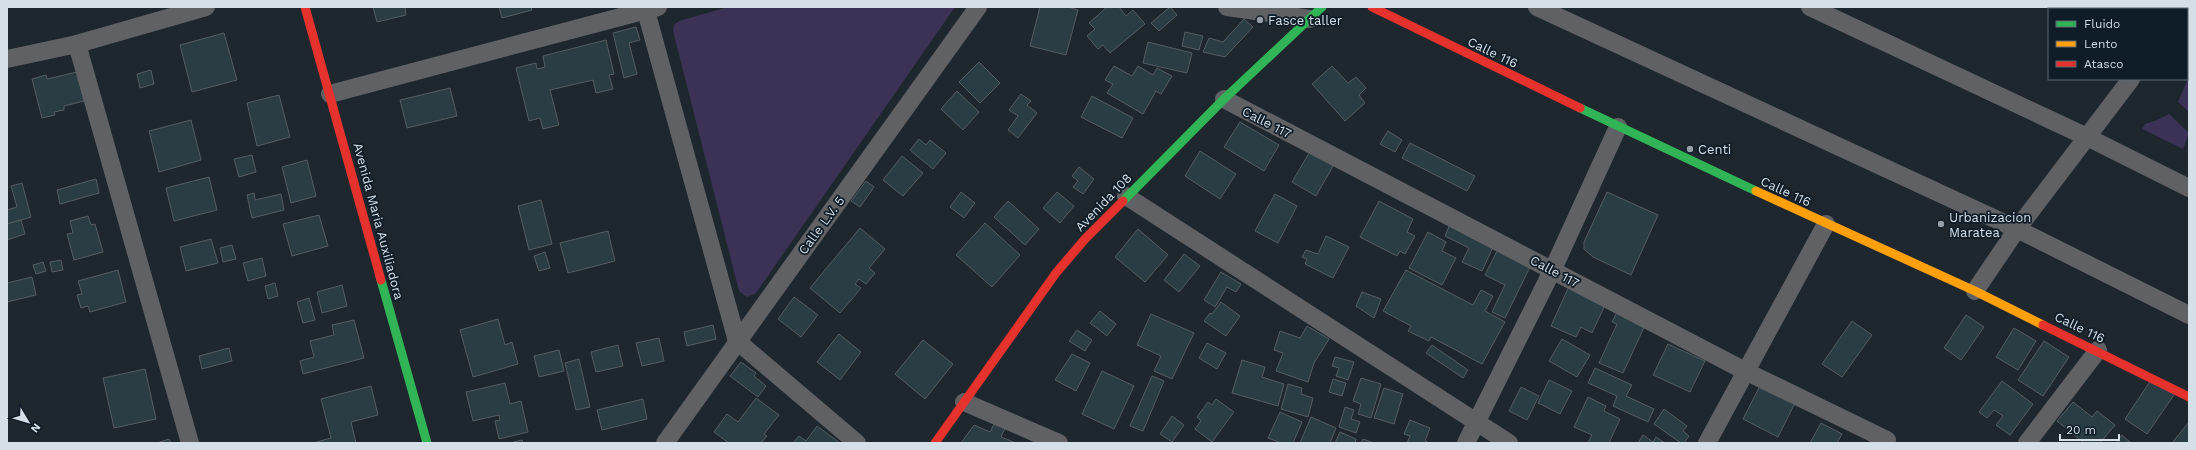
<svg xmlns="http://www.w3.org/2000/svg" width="2196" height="450" font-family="'Work Sans',sans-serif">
<rect width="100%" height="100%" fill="#1e262e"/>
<g fill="#3c3255">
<path d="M 728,7 L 955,7 L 756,293 L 747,297 L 739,291 L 673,31 L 674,25 L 679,21 Z"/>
<path d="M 2189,76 L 2189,112 L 2178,102 Z"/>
<path d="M 2169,114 L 2189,133 L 2183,149 L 2142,129 L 2145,124 L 2157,120 Z"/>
</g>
<g fill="#2b3d44" stroke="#555d62">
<path d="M 373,7 L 405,7 L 406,15 L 377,22 Z"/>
<path d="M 499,7 L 531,7 L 532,10 L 502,18 Z"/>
<path d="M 1040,7 L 1068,7 L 1078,10 L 1066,55 L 1030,46 Z"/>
<path d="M 1107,7 L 1119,7 L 1126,16 L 1133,10 L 1145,24 L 1110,53 L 1103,45 L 1098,49 L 1087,36 L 1095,29 L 1089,23 Z"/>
<path d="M 1170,7 L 1177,15 L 1159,31 L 1151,23 Z"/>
<path d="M 1244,19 L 1253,27 L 1225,57 L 1203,52 L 1209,38 L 1223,42 Z"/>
<path d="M 636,27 L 640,40 L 629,43 L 637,74 L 624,78 L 613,33 Z"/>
<path d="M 1185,32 L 1203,36 L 1199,50 L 1182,46 Z"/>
<path d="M 224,33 L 237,80 L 192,92 L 180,45 Z"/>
<path d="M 606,40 L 614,74 L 609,75 L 613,89 L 596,93 L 593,80 L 550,90 L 559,125 L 543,129 L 540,118 L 529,121 L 516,68 L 536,63 L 537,69 L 545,67 L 543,56 Z"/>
<path d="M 1148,42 L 1192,53 L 1187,73 L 1143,63 Z"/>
<path d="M 979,62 L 1000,83 L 980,103 L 959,82 Z"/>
<path d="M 1114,66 L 1132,76 L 1138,66 L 1153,75 L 1157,68 L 1172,76 L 1161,94 L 1156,91 L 1143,114 L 1107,93 L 1113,84 L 1105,80 Z"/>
<path d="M 1332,66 L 1348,83 L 1356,77 L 1366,88 L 1359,95 L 1365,103 L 1345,121 L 1312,84 Z"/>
<path d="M 151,70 L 154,84 L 140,88 L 137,74 Z"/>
<path d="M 77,72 L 84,101 L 64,106 L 64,110 L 54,112 L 55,115 L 42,118 L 32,79 L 46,75 L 47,79 Z"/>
<path d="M 450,88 L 457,116 L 407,128 L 400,100 Z"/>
<path d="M 957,91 L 979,112 L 963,130 L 941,109 Z"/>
<path d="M 1021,94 L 1031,101 L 1027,105 L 1037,113 L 1018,138 L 1008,130 L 1018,116 L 1009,110 Z"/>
<path d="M 279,95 L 290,137 L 257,146 L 247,103 Z"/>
<path d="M 1092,96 L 1133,118 L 1122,138 L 1081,117 Z"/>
<path d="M 191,120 L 201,160 L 159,172 L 149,131 Z"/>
<path d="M 1240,122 L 1279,145 L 1264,171 L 1224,147 Z"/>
<path d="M 1388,131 L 1402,140 L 1395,152 L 1380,144 Z"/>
<path d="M 919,139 L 926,145 L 930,140 L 946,153 L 933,169 L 910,150 Z"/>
<path d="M 1410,143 L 1475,176 L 1467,191 L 1402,158 Z"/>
<path d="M 1312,148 L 1336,161 L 1316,196 L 1292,182 Z"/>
<path d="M 1200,151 L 1236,174 L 1220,199 L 1185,176 Z"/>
<path d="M 252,155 L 256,172 L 239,177 L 234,159 Z"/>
<path d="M 902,156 L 923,173 L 903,196 L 883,180 Z"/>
<path d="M 307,160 L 316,196 L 291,203 L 282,167 Z"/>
<path d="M 1079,167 L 1094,179 L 1083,194 L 1073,187 L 1078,181 L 1072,176 Z"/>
<path d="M 209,177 L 217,210 L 174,221 L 166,188 Z"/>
<path d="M 96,179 L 99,193 L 60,204 L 57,190 Z"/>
<path d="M 866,181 L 874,187 L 860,207 L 851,201 Z"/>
<path d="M 22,183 L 31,217 L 7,224 L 7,210 L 17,207 L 11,186 Z"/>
<path d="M 961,192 L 975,203 L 964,218 L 950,207 Z"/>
<path d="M 1057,192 L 1074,206 L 1060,223 L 1043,208 Z"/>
<path d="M 1607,192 L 1658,215 L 1631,275 L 1593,257 L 1584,249 L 1584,242 Z"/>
<path d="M 254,193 L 255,200 L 281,194 L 284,210 L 252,218 L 247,195 Z"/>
<path d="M 1275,194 L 1297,206 L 1278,243 L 1255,231 Z"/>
<path d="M 541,200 L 552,244 L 529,250 L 518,206 Z"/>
<path d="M 1008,201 L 1039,229 L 1025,245 L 994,217 Z"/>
<path d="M 1379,201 L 1413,219 L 1407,232 L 1415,236 L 1405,254 L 1400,251 L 1397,256 L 1360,237 Z"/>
<path d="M 319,215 L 328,246 L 292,256 L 283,224 Z"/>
<path d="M 88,216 L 91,225 L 95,224 L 103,252 L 74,260 L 67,234 L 73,233 L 70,221 Z"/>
<path d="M 21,220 L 25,234 L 7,240 L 7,224 Z"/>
<path d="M 985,223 L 1020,255 L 992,287 L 956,255 Z"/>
<path d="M 1450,224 L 1494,245 L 1482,271 L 1462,262 L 1469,248 L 1445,236 Z"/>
<path d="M 860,228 L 885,249 L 869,268 L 875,273 L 866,284 L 859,279 L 855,284 L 861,288 L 840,313 L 810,288 Z"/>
<path d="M 1138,229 L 1168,255 L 1145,282 L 1115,257 Z"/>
<path d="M 608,231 L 615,261 L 568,273 L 560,243 Z"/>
<path d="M 1428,232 L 1446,242 L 1442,251 L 1456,258 L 1442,285 L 1409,268 Z"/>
<path d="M 1326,236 L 1349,247 L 1333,278 L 1305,264 L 1307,259 L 1302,257 L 1306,250 L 1318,254 Z"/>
<path d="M 211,239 L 218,263 L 186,271 L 180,247 Z"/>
<path d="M 232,245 L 236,259 L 223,262 L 220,248 Z"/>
<path d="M 1499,247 L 1532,263 L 1505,318 L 1492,312 L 1505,285 L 1485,275 Z"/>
<path d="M 545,252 L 550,268 L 539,271 L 534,256 Z"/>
<path d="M 1184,254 L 1200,266 L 1179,292 L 1164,280 Z"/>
<path d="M 262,258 L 266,276 L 248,281 L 243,263 Z"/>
<path d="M 61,260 L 63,270 L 52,272 L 50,262 Z"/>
<path d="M 43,262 L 46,271 L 36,274 L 33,265 Z"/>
<path d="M 118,270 L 126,302 L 90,312 L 88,306 L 81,308 L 77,295 L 82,294 L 78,281 Z"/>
<path d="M 1406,270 L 1473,305 L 1481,290 L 1493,296 L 1485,311 L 1505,322 L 1482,364 L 1431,337 L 1429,341 L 1408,331 L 1411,326 L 1383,311 Z"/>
<path d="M 1221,272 L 1241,284 L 1236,292 L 1227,287 L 1215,307 L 1204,300 Z"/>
<path d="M 32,277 L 36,295 L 7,302 L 7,283 Z"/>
<path d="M 275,283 L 278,296 L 268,299 L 265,286 Z"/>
<path d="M 1570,284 L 1607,301 L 1592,333 L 1581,327 L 1576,337 L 1551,326 Z"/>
<path d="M 342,285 L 347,306 L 322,313 L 317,292 Z"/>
<path d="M 1362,292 L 1381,299 L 1374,318 L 1356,306 Z"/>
<path d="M 794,297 L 818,315 L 801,337 L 778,319 Z"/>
<path d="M 309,298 L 315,320 L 303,323 L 297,302 Z"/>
<path d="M 1221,302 L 1240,316 L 1226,336 L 1204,321 L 1210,313 L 1212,314 Z"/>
<path d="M 1619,308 L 1647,321 L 1623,373 L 1599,363 L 1617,324 L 1612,322 Z"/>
<path d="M 1100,311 L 1116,324 L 1107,336 L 1090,323 Z"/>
<path d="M 1151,314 L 1194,333 L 1172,379 L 1154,371 L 1161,356 L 1137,345 Z"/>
<path d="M 1966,315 L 1984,327 L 1961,360 L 1944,348 Z"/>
<path d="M 498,319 L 505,345 L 512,342 L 518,364 L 473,377 L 460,330 Z"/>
<path d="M 354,320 L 364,358 L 303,374 L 300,361 L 314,357 L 310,341 L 334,335 L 332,325 Z"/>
<path d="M 1852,321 L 1872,335 L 1842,377 L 1822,364 Z"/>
<path d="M 713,325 L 716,339 L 687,346 L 684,332 Z"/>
<path d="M 1307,326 L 1329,339 L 1314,363 L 1308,382 L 1276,371 L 1283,353 L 1274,350 L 1280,331 L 1300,338 Z"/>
<path d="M 2014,328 L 2036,341 L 2018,370 L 1996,357 Z"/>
<path d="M 1077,330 L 1092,340 L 1085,351 L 1069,341 Z"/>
<path d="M 839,334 L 861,352 L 840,380 L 817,362 Z"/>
<path d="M 659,338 L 664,361 L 642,366 L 636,343 Z"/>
<path d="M 1562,339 L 1590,355 L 1577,377 L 1549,361 Z"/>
<path d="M 923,340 L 953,364 L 925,399 L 895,374 Z"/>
<path d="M 2044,341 L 2069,357 L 2043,396 L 2018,380 Z"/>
<path d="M 1207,343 L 1226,353 L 1217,369 L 1199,358 Z"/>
<path d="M 1668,344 L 1705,361 L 1690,392 L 1653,375 Z"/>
<path d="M 618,345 L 623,366 L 596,372 L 591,352 Z"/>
<path d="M 1432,345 L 1468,370 L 1463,378 L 1426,353 Z"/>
<path d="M 229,348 L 232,361 L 202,369 L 199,356 Z"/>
<path d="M 559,350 L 564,371 L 539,377 L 534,356 Z"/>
<path d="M 1072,354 L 1090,363 L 1076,391 L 1055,380 Z"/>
<path d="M 1335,357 L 1354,362 L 1348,380 L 1336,376 L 1339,368 L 1332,366 Z"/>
<path d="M 579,359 L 590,407 L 576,410 L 565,363 Z"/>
<path d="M 1242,360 L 1265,367 L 1262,377 L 1284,384 L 1278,406 L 1232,393 Z"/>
<path d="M 741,362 L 756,373 L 754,376 L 766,386 L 758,397 L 730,376 Z"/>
<path d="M 1595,368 L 1632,385 L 1626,396 L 1654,409 L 1648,422 L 1613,406 L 1617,396 L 1588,383 Z"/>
<path d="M 145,369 L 156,419 L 114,428 L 103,378 Z"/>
<path d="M 1102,371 L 1134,386 L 1114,429 L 1082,414 Z"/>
<path d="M 1152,376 L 1164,381 L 1143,431 L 1130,426 Z"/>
<path d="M 2153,377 L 2176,392 L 2147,434 L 2125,419 Z"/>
<path d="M 1361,378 L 1381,384 L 1371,418 L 1358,414 L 1361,404 L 1353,401 Z"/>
<path d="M 1333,379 L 1346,383 L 1342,396 L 1329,392 Z"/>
<path d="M 1549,380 L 1572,391 L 1560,414 L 1538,403 Z"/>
<path d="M 2002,381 L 2033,404 L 2010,435 L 1996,425 L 2003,416 L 1994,410 L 1987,418 L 1979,412 Z"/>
<path d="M 1762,382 L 1797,399 L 1778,437 L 1743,419 Z"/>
<path d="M 505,383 L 510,404 L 521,401 L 528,432 L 499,439 L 495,421 L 500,420 L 499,415 L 473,421 L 466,392 Z"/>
<path d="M 1288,384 L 1302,388 L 1301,394 L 1313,398 L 1308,417 L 1281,409 Z"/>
<path d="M 371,386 L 378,415 L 351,422 L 356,443 L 313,443 L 331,438 L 321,399 Z"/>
<path d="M 1521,387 L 1539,396 L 1527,420 L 1509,411 Z"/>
<path d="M 1384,388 L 1403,394 L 1394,424 L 1374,418 Z"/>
<path d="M 1588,397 L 1606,406 L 1604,411 L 1620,419 L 1609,443 L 1588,443 L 1592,435 L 1574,427 Z"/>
<path d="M 756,398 L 779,415 L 764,434 L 767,436 L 761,443 L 729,443 L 714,432 L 727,414 L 738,422 Z"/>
<path d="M 643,399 L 647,419 L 602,430 L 597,410 Z"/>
<path d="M 1216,399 L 1234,412 L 1212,442 L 1195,429 L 1201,421 L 1197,417 L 1208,402 L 1212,405 Z"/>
<path d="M 2073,402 L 2092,417 L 2097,411 L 2115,425 L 2100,443 L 2084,443 L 2057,421 Z"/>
<path d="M 1345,407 L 1354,410 L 1351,419 L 1360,422 L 1356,433 L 1339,427 Z"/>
<path d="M 1664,409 L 1687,426 L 1683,431 L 1689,436 L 1684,443 L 1681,443 L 1654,424 Z"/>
<path d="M 1280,412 L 1302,422 L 1293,443 L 1281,443 L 1268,438 Z"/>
<path d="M 1172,416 L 1184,425 L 1172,442 L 1160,434 Z"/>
<path d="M 1311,417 L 1336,428 L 1330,443 L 1300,443 Z"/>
<path d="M 1410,420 L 1430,428 L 1425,441 L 1429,443 L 1407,443 L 1410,436 L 1404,434 Z"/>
<path d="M 2189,422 L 2189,443 L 2172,443 Z"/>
<path d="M 1821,423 L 1842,434 L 1837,443 L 1810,443 Z"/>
<path d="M 994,424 L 1005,428 L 1001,437 L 1016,443 L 961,443 L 974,425 L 990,432 Z"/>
<path d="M 817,426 L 840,443 L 793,443 L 799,436 L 806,441 Z"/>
<path d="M 1340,432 L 1356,439 L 1355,443 L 1335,443 Z"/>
<path d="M 1643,435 L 1653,442 L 1656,437 L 1665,443 L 1638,443 Z"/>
<path d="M 2122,435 L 2131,443 L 2116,443 Z"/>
<path d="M 169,439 L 171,443 L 157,443 Z"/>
<path d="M 1363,439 L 1374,443 L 1361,443 Z"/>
<path d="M 522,440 L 523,443 L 510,443 Z"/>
</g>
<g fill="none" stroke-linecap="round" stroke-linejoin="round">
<g stroke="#5f6164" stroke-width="18">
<path d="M 1227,7 L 1310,19"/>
<path d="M 1537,7 L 2017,229 L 2189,315"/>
<path d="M 1810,7 L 2087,137 L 2189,188"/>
<path d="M 2079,7 L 2083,9"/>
<path d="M 2177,9 L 2178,7"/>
<path d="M 646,11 L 737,341 L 857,443"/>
<path d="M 77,44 L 190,443"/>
<path d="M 7,59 L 77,44 L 206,7"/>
<path d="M 330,94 L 658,7"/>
<path d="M 1224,99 L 1747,372 L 1887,440"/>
<path d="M 1126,196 L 1509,443"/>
<path d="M 1975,291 L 2017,229 L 2131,79"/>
<path d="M 964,402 L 1059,443"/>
<path d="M 665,443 L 978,7"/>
<path d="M 1466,443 L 1553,269 L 1618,127"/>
<path d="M 1707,443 L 1826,224"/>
<path d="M 2027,443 L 2098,350"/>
</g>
<g stroke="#30b455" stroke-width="9">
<path d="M 1580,108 L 1756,191"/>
<path d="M 1123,201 L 1224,99 L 1322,7"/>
<path d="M 381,280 L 427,443"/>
</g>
<path stroke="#ff9f0a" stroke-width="9" d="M 1756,191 L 1975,291 L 2043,325"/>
<g stroke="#e5322d" stroke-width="9">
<path d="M 305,7 L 381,280"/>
<path d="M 1372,7 L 1580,108"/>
<path d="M 2043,325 L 2189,397"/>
<path d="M 935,443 L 1056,273 L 1085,239 L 1123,201"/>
</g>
</g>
<g fill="#959ea6" stroke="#0f1d29" stroke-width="1.5">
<circle cx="1260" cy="20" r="4"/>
<circle cx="1690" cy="149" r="4"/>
<circle cx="1941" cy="224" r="4"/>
</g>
<g text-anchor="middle" stroke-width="3.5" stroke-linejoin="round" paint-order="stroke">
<g font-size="13" fill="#d5dfe7" stroke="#0f1d29" text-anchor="start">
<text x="1268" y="25">Fasce taller</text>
<text x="1698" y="154">Centi</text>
<text x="1949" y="222">Urbanizacion<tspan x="1949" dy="15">Maratea</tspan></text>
</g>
<g font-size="13" fill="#d5dfe7" stroke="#0f1d29">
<text transform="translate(1493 52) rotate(26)" y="5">Calle 116</text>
<text transform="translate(1267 122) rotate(27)" y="5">Calle 117</text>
<text transform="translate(1786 191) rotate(25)" y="5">Calle 116</text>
<text transform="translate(1103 202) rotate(-46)" y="5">Avenida 108</text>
<text transform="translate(379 221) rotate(75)" y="5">Avenida Maria Auxiliadora</text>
<text transform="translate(821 225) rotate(-54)" y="5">Calle L.V. 5</text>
<text transform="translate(1555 271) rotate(28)" y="5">Calle 117</text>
<text transform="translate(2080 327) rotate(26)" y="5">Calle 116</text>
</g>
</g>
<rect width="2196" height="450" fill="none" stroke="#d5dfe7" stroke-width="16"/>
<rect x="2048" y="8" width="140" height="72" fill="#0f1d29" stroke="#5e6b75"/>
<rect x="2056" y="21" width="20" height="6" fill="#30b455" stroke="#5e6b75"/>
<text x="2084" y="28" font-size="12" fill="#d5dfe7">Fluido</text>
<rect x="2056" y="41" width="20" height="6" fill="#ff9f0a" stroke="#5e6b75"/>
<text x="2084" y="48" font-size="12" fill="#d5dfe7">Lento</text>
<rect x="2056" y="61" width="20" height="6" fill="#e5322d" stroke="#5e6b75"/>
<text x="2084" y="68" font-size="12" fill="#d5dfe7">Atasco</text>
<g transform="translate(28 422) rotate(128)" stroke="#0f1d29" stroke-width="3" paint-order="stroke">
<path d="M0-3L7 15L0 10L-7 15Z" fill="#d5dfe7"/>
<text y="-6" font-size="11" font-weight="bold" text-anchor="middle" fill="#d5dfe7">N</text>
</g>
<path d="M2060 434v6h59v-6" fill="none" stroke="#d5dfe7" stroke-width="2"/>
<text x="2066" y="434" font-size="12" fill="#d5dfe7" stroke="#0f1d29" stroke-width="3" paint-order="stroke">20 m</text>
</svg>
